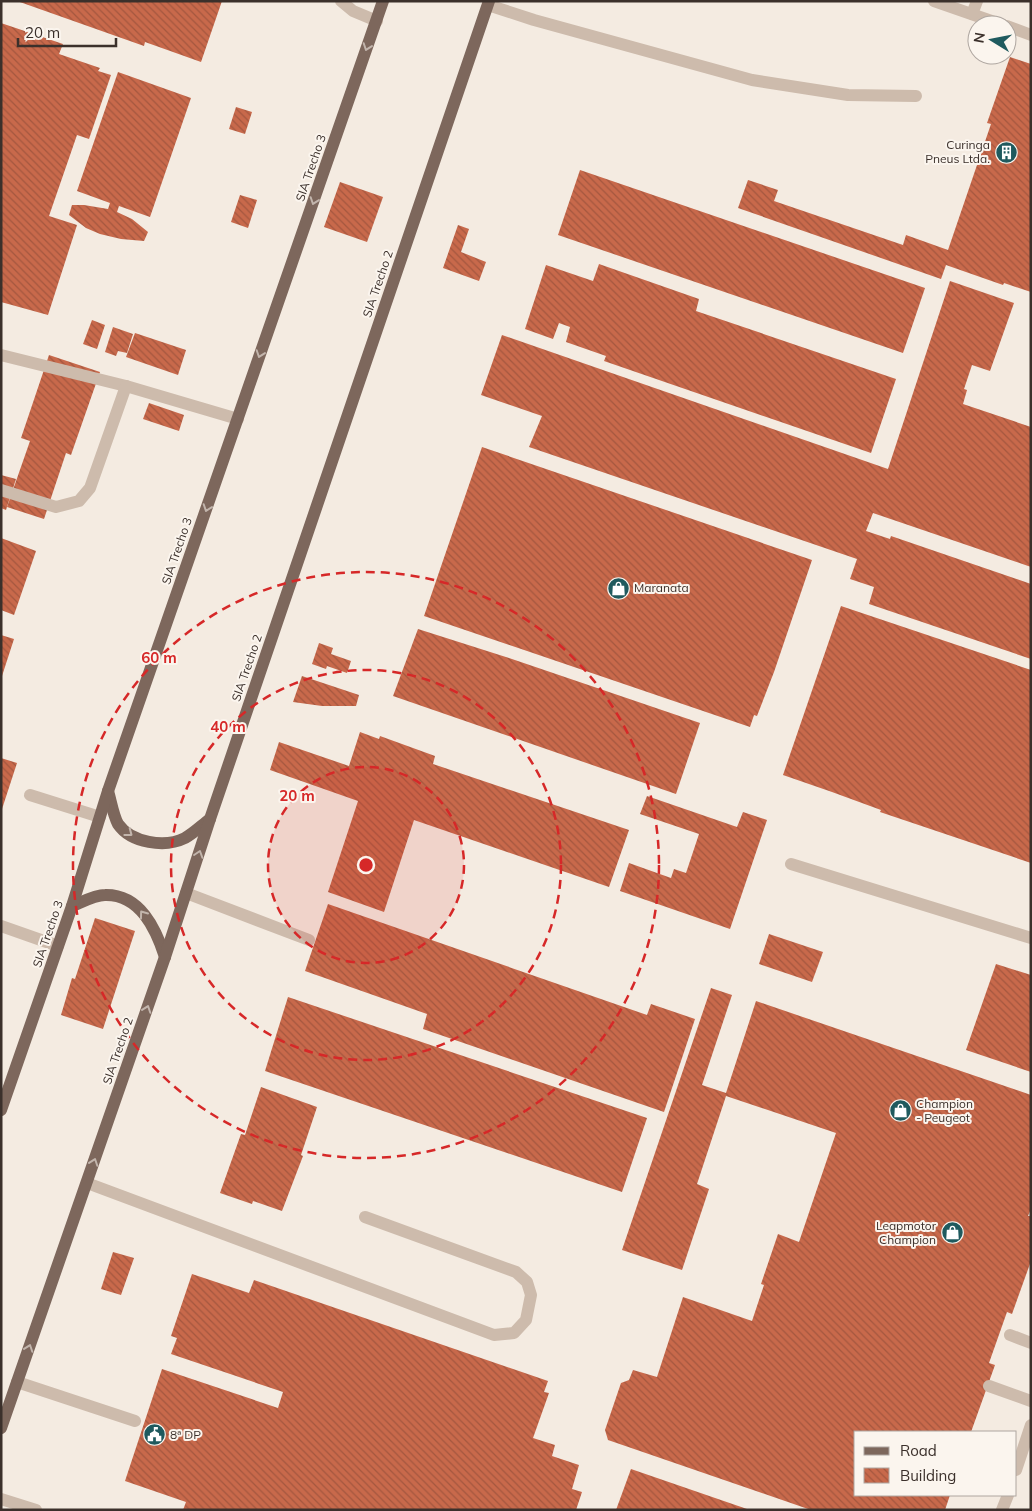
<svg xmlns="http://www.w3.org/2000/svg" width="1032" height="1511" font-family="Mulish,sans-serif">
<defs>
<pattern id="building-back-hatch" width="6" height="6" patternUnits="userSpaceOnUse" patternTransform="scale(1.25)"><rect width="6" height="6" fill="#c8694b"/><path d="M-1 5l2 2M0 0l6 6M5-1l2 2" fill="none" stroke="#a4573f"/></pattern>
</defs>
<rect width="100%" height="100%" fill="#f4ebe1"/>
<g fill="url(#building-back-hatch)">
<path d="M 17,1 L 222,1 L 201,62 L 145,42 L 144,46 Z"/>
<path d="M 1,23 L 63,44 L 59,54 L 100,68 L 98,71 L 111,75 L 89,139 L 77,135 L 49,216 L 77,225 L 48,315 L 1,302 Z"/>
<path d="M 1010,57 L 1031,64 L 1031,292 L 1004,283 L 1003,285 L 946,265 L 941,279 L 738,208 L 748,180 L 778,190 L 774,201 L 903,245 L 906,235 L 948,250 L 991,124 L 987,123 Z"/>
<path d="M 118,72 L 191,98 L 150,217 L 119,206 L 117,212 L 132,219 L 148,232 L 144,241 L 121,239 L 100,234 L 86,228 L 69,215 L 72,205 L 84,205 L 108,209 L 110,203 L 77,191 Z"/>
<path d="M 236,107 L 252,112 L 245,134 L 229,129 Z"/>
<path d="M 580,170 L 925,288 L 903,353 L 558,235 Z"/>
<path d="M 340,182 L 383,197 L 367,242 L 324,227 Z"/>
<path d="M 240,195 L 257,200 L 248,228 L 231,222 Z"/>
<path d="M 458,225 L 469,229 L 461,252 L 486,262 L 479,281 L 443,268 Z"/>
<path d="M 599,264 L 699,299 L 696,311 L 896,379 L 871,453 L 604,361 L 606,356 L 566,342 L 570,327 L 559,323 L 553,339 L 525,329 L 546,265 L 593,281 Z"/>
<path d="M 950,281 L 1014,303 L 990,371 L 972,365 L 964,389 L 967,390 L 963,404 L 1031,427 L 1031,567 L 873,513 L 866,531 L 890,539 L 891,536 L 1031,584 L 1031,659 L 869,604 L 874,587 L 850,579 L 857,559 L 529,447 L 542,416 L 481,395 L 502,335 L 888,469 Z"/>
<path d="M 92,320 L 105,325 L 97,349 L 83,344 Z"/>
<path d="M 113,327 L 133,334 L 127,353 L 118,351 L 116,356 L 105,352 Z"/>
<path d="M 135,333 L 186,350 L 178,375 L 126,357 Z"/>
<path d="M 49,355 L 100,372 L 71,455 L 66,453 L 44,519 L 7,507 L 30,441 L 21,438 Z"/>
<path d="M 149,403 L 184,415 L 179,431 L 143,419 Z"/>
<path d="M 482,447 L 812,560 L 774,672 L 757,716 L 754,715 L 750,727 L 424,616 Z"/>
<path d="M 1,475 L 16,479 L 6,510 L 1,508 Z"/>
<path d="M 1,538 L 36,551 L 14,615 L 1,610 Z"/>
<path d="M 841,606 L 1031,670 L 1031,863 L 880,812 L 881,810 L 832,792 L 783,775 Z"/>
<path d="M 418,629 L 509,658 L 700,723 L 676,794 L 393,696 Z"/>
<path d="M 1,635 L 14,639 L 2,676 L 1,676 Z"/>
<path d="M 319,643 L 333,648 L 331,654 L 351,661 L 347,673 L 327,666 L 326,669 L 312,664 Z"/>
<path d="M 302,676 L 359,695 L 356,706 L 322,706 L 293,702 Z"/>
<path d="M 360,732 L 379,739 L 380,736 L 435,756 L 433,764 L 629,830 L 609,887 L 414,820 L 384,912 L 328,892 L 358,801 L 270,770 L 279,742 L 349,766 Z"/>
<path d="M 1,758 L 17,763 L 2,809 L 1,809 Z"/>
<path d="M 647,796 L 737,827 L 743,812 L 767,820 L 730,929 L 620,891 L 629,863 L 671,878 L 674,869 L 686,873 L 699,834 L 640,814 Z"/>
<path d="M 328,904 L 647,1015 L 651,1004 L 695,1019 L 664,1112 L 423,1029 L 427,1014 L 305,971 Z"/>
<path d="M 95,918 L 135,931 L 103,1029 L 61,1015 L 72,978 L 75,979 Z"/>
<path d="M 769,934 L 823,952 L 812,982 L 759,964 Z"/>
<path d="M 996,964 L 1031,975 L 1031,1072 L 966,1050 Z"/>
<path d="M 711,988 L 732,995 L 702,1085 L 726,1093 L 756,1001 L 1031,1095 L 1031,1209 L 1028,1216 L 1031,1216 L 1031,1261 L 1012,1314 L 1007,1312 L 989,1363 L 995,1365 L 971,1432 L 856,1432 L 856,1495 L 950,1495 L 945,1510 L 811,1510 L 608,1440 L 605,1430 L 621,1383 L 629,1380 L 633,1370 L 657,1377 L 683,1297 L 752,1321 L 764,1285 L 761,1284 L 778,1234 L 799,1242 L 836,1133 L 726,1096 L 697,1184 L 709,1189 L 682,1270 L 622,1250 Z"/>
<path d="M 288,997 L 647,1118 L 622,1192 L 265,1071 Z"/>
<path d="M 261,1087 L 317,1107 L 301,1155 L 303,1156 L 282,1211 L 253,1201 L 252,1204 L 220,1193 L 241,1134 L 245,1135 Z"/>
<path d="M 113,1252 L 134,1258 L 121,1295 L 101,1289 Z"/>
<path d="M 192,1274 L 249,1293 L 254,1280 L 548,1381 L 544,1392 L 549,1393 L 533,1438 L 555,1445 L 552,1456 L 579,1465 L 572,1489 L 582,1492 L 576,1510 L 183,1510 L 186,1502 L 125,1481 L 162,1369 L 278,1408 L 283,1392 L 171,1354 L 177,1338 L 171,1336 Z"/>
<path d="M 631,1469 L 747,1509 L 747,1510 L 616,1510 Z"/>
</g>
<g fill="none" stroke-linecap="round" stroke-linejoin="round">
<g stroke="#cdbbac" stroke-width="12">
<path d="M 341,1 L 353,11 L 377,21"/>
<path d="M 934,1 L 1003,25"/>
<path d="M 488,5 L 534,20 L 752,80 L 848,95 L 916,96"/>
<path d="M 972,14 L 977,1"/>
<path d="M 1007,26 L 1031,35"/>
<path d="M 1,355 L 126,386 L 238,419"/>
<path d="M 1,490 L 56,507 L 79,501 L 90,488 L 126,386"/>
<path d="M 30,795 L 100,817"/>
<path d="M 791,864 L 1031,938"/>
<path d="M 186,893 L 309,940"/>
<path d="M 1,926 L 58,946"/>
<path d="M 87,1183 L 494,1335 L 514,1333 L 526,1320 L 531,1295 L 527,1282 L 516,1272 L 365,1217"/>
<path d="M 1010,1335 L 1031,1343"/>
<path d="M 17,1382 L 135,1421"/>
<path d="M 989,1386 L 1031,1401"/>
<path d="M 1016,1470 L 1031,1425"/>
<path d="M 1,1499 L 36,1510"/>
<path d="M 1002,1510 L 1008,1495"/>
</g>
<g stroke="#7d675c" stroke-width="12">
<path d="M 108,791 C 111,801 113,815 118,824 C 131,843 165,848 185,838 C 194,833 202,825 210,819"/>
<path d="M 72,906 C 82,902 95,895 105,895 C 140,894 156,929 165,957"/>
<path d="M 1,1110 L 72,906 L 108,791 L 383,1"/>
<path d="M 1,1428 L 165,957 L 210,819 L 489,1"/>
</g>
</g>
<defs><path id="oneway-chevron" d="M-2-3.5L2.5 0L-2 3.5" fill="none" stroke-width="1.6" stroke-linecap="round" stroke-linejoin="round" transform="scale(1.25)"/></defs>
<g stroke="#c2b5ac">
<use href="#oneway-chevron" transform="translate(367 47) rotate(109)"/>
<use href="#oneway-chevron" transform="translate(314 201) rotate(109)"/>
<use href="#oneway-chevron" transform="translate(260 354) rotate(109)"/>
<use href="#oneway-chevron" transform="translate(207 508) rotate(109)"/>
<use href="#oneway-chevron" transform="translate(129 833) rotate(37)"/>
<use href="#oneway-chevron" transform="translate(199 854) rotate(-72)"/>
<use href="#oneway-chevron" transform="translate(143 914) rotate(-126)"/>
<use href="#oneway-chevron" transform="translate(147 1009) rotate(-71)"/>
<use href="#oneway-chevron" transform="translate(94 1162) rotate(-71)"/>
<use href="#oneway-chevron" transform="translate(29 1348) rotate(-71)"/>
</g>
<circle cx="366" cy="865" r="98" fill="#d62828" fill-opacity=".12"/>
<g fill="none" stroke="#d62828" stroke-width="2.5" stroke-dasharray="9 6">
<circle cx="366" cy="865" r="98"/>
<circle cx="366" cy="865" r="195"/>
<circle cx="366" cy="865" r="293"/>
</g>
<defs>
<symbol id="building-disc" viewBox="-11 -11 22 22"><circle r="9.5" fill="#1f5a5e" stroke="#fbf5ee"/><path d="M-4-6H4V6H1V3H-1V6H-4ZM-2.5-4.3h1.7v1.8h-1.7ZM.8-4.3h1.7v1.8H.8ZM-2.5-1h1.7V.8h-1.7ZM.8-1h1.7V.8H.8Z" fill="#fff"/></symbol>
<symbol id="shop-disc" viewBox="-11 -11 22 22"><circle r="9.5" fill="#1f5a5e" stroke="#fbf5ee"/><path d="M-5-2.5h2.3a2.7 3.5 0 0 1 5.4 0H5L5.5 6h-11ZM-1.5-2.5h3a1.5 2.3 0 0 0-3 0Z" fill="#fff"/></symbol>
<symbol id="civic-disc" viewBox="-11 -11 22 22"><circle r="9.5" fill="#1f5a5e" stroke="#fbf5ee"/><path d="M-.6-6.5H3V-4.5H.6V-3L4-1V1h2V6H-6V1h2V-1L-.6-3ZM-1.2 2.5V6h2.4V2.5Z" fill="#fff"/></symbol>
</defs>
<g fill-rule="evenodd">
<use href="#building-disc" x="994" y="140" width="25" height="25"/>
<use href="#shop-disc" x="606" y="576" width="25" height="25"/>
<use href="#shop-disc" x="888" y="1098" width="25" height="25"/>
<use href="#shop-disc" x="940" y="1220" width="25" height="25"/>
<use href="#civic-disc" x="142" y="1422" width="25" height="25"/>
</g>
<g text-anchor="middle" stroke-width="4" stroke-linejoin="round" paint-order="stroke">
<g font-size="12" fill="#3b302b" stroke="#fbf5ee" text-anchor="start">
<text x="990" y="149" text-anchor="end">Curinga<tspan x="990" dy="14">Pneus Ltda.</tspan></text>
<text x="634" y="592">Maranata</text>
<text x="916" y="1108">Champion<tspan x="916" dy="14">- Peugeot</tspan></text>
<text x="936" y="1230" text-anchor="end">Leapmotor<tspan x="936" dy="14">Champion</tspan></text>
<text x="170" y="1439">8ª DP</text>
</g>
<g font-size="12" fill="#3b302b" stroke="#fbf5ee">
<text transform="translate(311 168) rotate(-71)" y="4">SIA Trecho 3</text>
<text transform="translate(378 284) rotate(-71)" y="4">SIA Trecho 2</text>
<text transform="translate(177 551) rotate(-71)" y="4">SIA Trecho 3</text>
<text transform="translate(247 668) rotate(-71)" y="4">SIA Trecho 2</text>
<text transform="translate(48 934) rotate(-71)" y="4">SIA Trecho 3</text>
<text transform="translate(118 1051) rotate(-71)" y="4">SIA Trecho 2</text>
</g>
</g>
<circle cx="366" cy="865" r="8" fill="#d62828" stroke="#fbf5ee" stroke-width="2.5"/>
<g font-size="15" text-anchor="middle" font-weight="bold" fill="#d62828" stroke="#fbf5ee" stroke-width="4" stroke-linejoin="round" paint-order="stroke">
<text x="159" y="663">60 m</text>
<text x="228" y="732">40 m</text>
<text x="297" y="801">20 m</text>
</g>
<rect width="1032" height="1511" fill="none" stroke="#3b302b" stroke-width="5"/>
<rect x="854" y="1431" width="162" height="65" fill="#fbf5ee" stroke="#aea6a0"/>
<rect x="864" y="1447" width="25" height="8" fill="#7d675c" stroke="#aea6a0"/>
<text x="900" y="1456" font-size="15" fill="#3b302b">Road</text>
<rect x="864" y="1468" width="25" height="15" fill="url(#building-back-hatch)" stroke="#aea6a0"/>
<text x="900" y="1481" font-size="15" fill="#3b302b">Building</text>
<g transform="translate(992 40) rotate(280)"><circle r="24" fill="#fbf5ee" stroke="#aea6a0"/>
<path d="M0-4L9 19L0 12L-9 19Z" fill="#1f5a5e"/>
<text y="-8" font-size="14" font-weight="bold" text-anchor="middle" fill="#3b302b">N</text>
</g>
<path d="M18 38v8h98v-8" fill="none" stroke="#3b302b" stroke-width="2.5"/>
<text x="25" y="38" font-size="15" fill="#3b302b" stroke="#fbf5ee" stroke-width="4" paint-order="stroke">20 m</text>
</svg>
